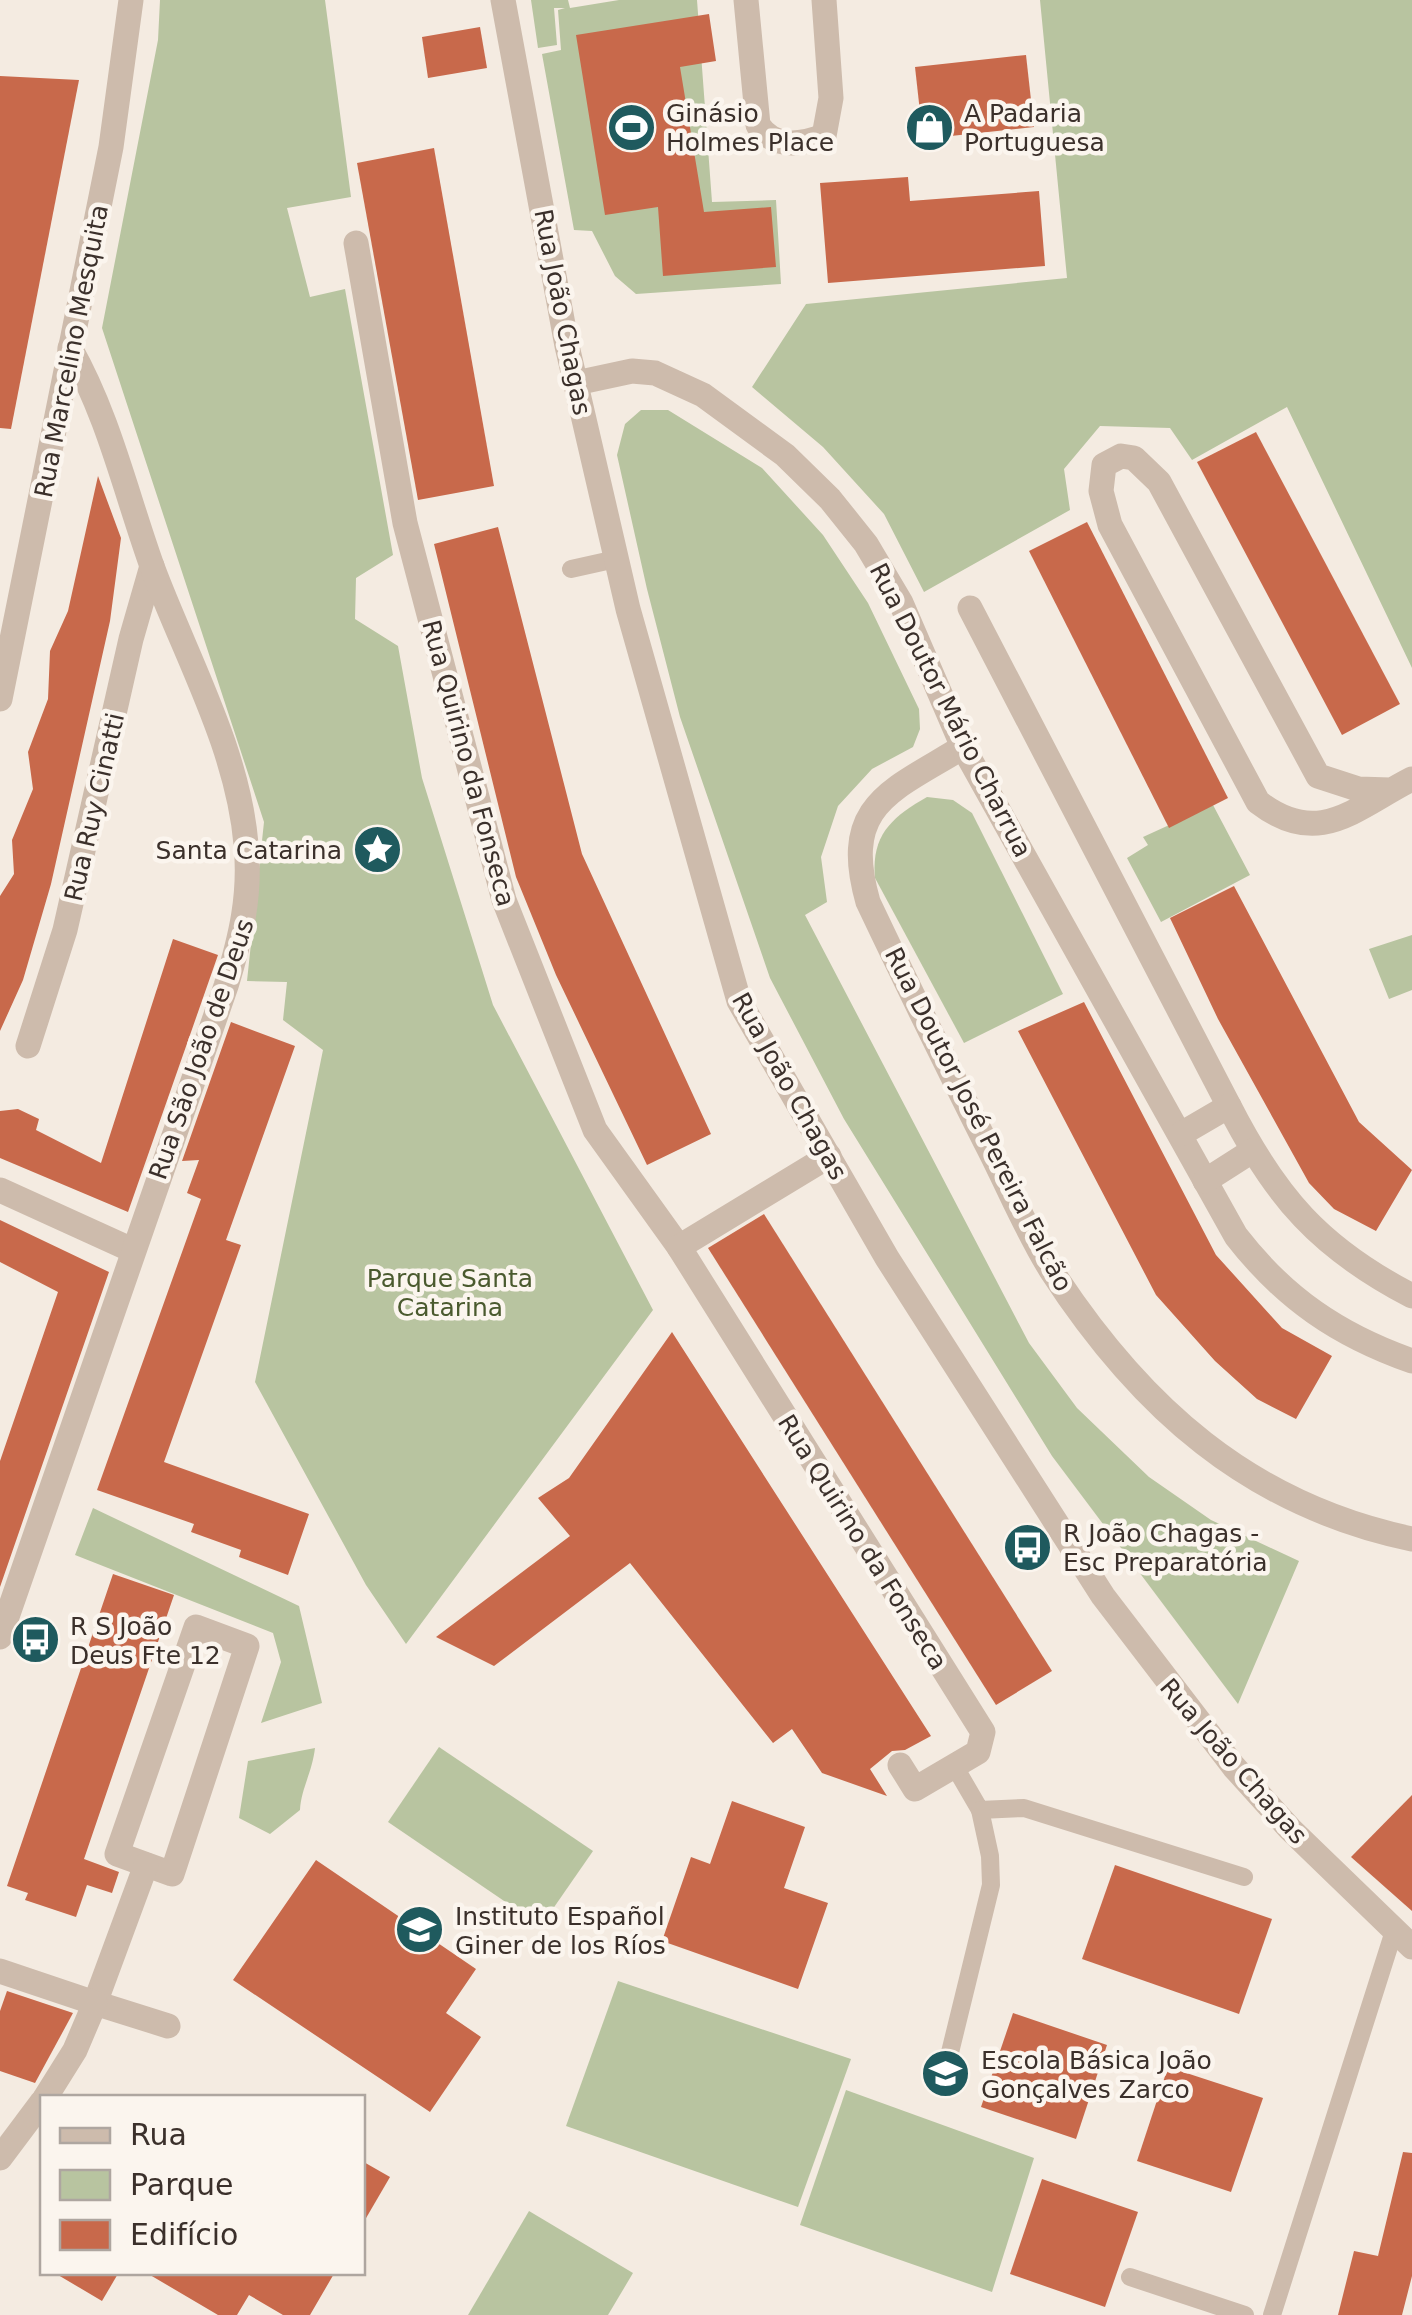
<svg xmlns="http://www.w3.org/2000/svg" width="1412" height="2315" font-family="'DejaVu Sans',sans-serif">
<rect width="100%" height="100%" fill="#f4ebe1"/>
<g fill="#b8c4a0">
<path d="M 160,0 L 325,0 L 351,197 L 287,208 L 310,297 L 345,289 L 393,555 L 356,578 L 355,619 L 398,646 L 422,778 L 493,1005 L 653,1310 L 406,1644 L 366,1585 L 255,1382 L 323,1050 L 283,1020 L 287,982 L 247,981 L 264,822 L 102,328 L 158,40 Z"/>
<path d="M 531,0 L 568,0 L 570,8 L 619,0 L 697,0 L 712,202 L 776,200 L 781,284 L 636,294 L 615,276 L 592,231 L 574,230 L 542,54 L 561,50 L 558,10 L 565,8 L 554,8 L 557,45 L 538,48 Z"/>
<path d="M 1040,0 L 1412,0 L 1412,668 L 1287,407 L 1192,460 L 1170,428 L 1100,426 L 1064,469 L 1070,510 L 924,592 L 884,514 L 823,447 L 752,387 L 806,304 L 1067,278 Z"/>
<path d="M 641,410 L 668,410 L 762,468 L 823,535 L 868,603 L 919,709 L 920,729 L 913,747 L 872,769 L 838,806 L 821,857 L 827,902 L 805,915 L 1029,1343 L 1077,1408 L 1149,1477 L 1211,1520 L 1299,1561 L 1238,1704 L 1052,1456 L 844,1119 L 770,978 L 680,717 L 647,589 L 617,455 L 625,424 Z"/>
<path d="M 927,797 L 953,800 L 972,813 L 1063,994 L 964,1043 L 875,878 C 871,835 892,817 927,797 Z"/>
<path d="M 1213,805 L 1250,875 L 1161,922 L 1127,858 L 1148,845 L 1143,837 Z"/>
<path d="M 1412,935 L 1412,990 L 1389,999 L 1369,949 Z"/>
<path d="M 93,1508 L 299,1606 L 322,1703 L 261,1723 L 281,1662 L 273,1633 L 75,1555 Z"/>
<path d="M 439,1747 L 593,1851 L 541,1926 L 388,1822 Z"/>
<path d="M 315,1748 C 312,1773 301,1789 300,1810 L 270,1834 L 239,1818 L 248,1761 Z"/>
<path d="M 618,1981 L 851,2059 L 798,2207 L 566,2126 Z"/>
<path d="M 846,2090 L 1034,2158 L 992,2292 L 800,2225 Z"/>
<path d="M 529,2211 L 633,2273 L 608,2315 L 468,2315 Z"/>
</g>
<g fill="#c8694b">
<path d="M 709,14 L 716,61 L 680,67 L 704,212 L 771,207 L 776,267 L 663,276 L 658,207 L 605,215 L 576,35 Z"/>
<path d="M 480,27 L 487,68 L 428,78 L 422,37 Z"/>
<path d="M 1026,55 L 1034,127 L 923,139 L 915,67 Z"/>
<path d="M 0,76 L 79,80 L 11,429 L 0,428 Z"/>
<path d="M 434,148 L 494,486 L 418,500 L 357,163 Z"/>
<path d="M 908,177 L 910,201 L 1039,191 L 1045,266 L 828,283 L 820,183 Z"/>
<path d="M 1256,432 L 1400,704 L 1342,735 L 1197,462 Z"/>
<path d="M 98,476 L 121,538 L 110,621 L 51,884 L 23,980 L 0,1031 L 0,896 L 14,874 L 12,840 L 33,789 L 28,752 L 48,699 L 50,651 L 68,611 Z"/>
<path d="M 1087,522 L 1228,798 L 1169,828 L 1029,551 Z"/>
<path d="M 498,527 L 582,854 L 711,1134 L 647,1165 L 556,975 L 516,877 L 434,544 Z"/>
<path d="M 1234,886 L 1359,1122 L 1412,1170 L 1376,1231 L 1334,1209 L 1309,1183 L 1218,1019 L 1170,918 Z"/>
<path d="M 173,939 L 218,955 L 128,1212 L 0,1158 L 0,1111 L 18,1109 L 39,1119 L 36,1130 L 101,1163 Z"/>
<path d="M 1084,1002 L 1216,1255 L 1282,1328 L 1332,1356 L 1296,1419 L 1257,1399 L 1215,1361 L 1156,1295 L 1018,1031 Z"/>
<path d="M 231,1022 L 295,1046 L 226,1240 L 241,1245 L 164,1462 L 309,1514 L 288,1575 L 239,1557 L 241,1550 L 191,1532 L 194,1524 L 97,1490 L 201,1199 L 187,1193 L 199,1160 L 182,1161 Z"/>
<path d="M 764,1214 L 1052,1671 L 996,1705 L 708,1248 Z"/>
<path d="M 0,1220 L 109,1272 L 0,1587 L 0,1461 L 58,1292 L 0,1262 Z"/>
<path d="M 672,1332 L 931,1736 L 905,1750 L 892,1751 L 870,1769 L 887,1796 L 822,1773 L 792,1729 L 773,1743 L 630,1563 L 494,1666 L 436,1637 L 570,1536 L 538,1498 L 569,1478 Z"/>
<path d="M 113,1574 L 174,1595 L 84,1859 L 119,1872 L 112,1893 L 87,1885 L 76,1917 L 25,1900 L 28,1893 L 7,1886 Z"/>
<path d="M 1412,1795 L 1412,1911 L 1351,1857 Z"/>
<path d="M 732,1801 L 805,1827 L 784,1888 L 828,1903 L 798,1989 L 662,1941 L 691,1857 L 710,1864 Z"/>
<path d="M 316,1860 L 476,1969 L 446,2013 L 481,2037 L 430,2112 L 233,1980 Z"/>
<path d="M 1115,1865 L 1272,1919 L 1239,2014 L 1082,1959 Z"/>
<path d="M 7,1991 L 73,2013 L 35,2083 L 0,2071 L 0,2011 Z"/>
<path d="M 1013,2013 L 1107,2045 L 1076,2139 L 981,2107 Z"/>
<path d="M 1168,2067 L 1263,2098 L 1231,2192 L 1137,2161 Z"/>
<path d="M 1403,2152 L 1412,2153 L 1412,2276 L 1402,2315 L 1338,2315 L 1354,2251 L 1378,2256 Z"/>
<path d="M 362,2161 L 390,2177 L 362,2225 Z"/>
<path d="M 1042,2179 L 1138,2212 L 1105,2307 L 1010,2274 Z"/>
<path d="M 53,2272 L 119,2272 L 102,2301 Z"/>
<path d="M 145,2272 L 335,2272 L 310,2315 L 283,2315 L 249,2295 L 237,2315 L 218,2315 Z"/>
</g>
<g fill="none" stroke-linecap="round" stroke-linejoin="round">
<g stroke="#cdbbac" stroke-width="18">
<path d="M 571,569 L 616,559"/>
<path d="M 955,1767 L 980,1810 L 1024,1808 L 1244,1877"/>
<path d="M 942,2085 L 991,1885 L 990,1856 L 980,1810"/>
<path d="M 1130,2277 L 1245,2315"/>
<path d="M 1272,2315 L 1394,1931"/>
</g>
<g stroke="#cdbbac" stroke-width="25">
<path d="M 746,0 L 758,125 C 774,149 800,145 824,136 L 831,98 L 824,0"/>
<path d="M 356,243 L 405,523 L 504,900 L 595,1130 L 679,1247"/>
<path d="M 970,608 L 1229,1106"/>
<path d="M 0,699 L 111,147 L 131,0"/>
<path d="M 963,747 C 892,791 840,804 868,902 C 906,982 945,1062 985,1141 C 1007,1183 1026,1230 1051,1270 C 1140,1407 1249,1505 1412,1539"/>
<path d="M 1390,790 L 1358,789 L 1318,776 L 1159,482 L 1134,458 L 1121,456 L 1104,465 L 1101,491 L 1110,525 L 1258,802 C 1319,849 1355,808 1412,779"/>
<path d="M 28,1046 L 65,930 L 131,639 L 152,566"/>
<path d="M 829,1156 L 679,1247 L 983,1732 L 978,1752 L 915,1789 L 900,1765"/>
<path d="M 0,1190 L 132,1250"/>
<path d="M 196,1627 L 247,1646 L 172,1874 L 117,1854 Z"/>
<path d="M 0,1637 L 226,986 C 241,937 251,895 246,844 C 238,749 186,657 153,569 C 126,494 109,417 70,348"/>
<path d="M 146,1865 L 95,2003 L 168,2026"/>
<path d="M 0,1971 L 95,2003 L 75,2050 L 45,2098"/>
<path d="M 0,2158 L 42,2102"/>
</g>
<g stroke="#cdbbac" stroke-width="25">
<path d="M 503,0 L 567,346 L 628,609 L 739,1001 L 887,1258 L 1103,1596 L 1234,1767 L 1290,1829 L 1412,1947"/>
<path d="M 576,383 L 632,371 L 655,373 L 703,395 L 785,455 L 830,499 L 866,544 L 901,603 L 963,747 L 1236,1236 C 1284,1298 1338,1335 1412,1361"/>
<path d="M 1181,1134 L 1229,1106 C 1276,1198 1320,1248 1412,1296"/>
<path d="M 1205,1181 L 1252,1151"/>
</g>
</g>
<defs>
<symbol id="stadium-disc" viewBox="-11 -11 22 22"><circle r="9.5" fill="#1f5a5e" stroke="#fbf5ee"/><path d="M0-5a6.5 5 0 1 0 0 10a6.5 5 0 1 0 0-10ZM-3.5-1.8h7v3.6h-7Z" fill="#fff"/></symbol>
<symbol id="shop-disc" viewBox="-11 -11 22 22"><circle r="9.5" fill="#1f5a5e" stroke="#fbf5ee"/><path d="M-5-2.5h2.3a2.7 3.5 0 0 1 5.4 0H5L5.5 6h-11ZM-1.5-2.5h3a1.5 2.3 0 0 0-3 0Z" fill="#fff"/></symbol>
<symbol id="sight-disc" viewBox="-11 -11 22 22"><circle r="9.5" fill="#1f5a5e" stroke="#fbf5ee"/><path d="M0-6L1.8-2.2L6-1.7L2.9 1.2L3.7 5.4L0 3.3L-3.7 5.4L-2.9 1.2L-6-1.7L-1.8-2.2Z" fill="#fff"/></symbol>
<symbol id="bus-disc" viewBox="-11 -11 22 22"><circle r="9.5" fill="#1f5a5e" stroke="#fbf5ee"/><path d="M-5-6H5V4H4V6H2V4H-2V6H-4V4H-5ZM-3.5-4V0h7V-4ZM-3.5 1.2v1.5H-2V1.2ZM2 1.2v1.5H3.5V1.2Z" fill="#fff"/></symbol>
<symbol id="school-disc" viewBox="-11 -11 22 22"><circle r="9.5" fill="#1f5a5e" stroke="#fbf5ee"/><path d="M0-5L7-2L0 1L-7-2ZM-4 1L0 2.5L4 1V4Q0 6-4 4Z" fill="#fff"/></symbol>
</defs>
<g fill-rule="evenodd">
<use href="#stadium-disc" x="604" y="100" width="55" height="55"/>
<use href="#shop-disc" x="902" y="100" width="55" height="55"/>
<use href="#sight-disc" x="350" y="822" width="55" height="55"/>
<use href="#bus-disc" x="1000" y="1520" width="55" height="55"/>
<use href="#bus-disc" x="8" y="1612" width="55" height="55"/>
<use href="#school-disc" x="392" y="1902" width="55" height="55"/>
<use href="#school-disc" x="918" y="2046" width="55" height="55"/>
</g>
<g text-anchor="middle" stroke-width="9" stroke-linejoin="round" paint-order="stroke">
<g font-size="25" fill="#3b302b" stroke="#fbf5ee" text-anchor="start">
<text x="666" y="122">Ginásio<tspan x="666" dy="29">Holmes Place</tspan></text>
<text x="964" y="122">A Padaria<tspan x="964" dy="29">Portuguesa</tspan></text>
<text x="342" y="859" text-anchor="end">Santa Catarina</text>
<text x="1063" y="1542">R João Chagas -<tspan x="1063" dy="29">Esc Preparatória</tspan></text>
<text x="70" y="1635">R S João<tspan x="70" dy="29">Deus Fte 12</tspan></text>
<text x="455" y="1925">Instituto Español<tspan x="455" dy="29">Giner de los Ríos</tspan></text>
<text x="981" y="2069">Escola Básica João<tspan x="981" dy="29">Gonçalves Zarco</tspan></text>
</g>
<g font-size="25" fill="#3b302b" stroke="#fbf5ee">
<text transform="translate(563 312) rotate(79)" y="9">Rua João Chagas</text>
<text transform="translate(71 351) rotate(-79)" y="9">Rua Marcelino Mesquita</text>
<text transform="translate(951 710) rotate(63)" y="9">Rua Doutor Mário Charrua</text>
<text transform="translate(469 763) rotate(75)" y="9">Rua Quirino da Fonseca</text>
<text transform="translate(94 807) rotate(-77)" y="9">Rua Ruy Cinatti</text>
<text transform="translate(201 1049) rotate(-71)" y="9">Rua São João de Deus</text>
<text transform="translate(790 1086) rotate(61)" y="9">Rua João Chagas</text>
<text transform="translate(979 1119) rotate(63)" y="9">Rua Doutor José Pereira Falcão</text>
<text transform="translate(863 1542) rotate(58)" y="9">Rua Quirino da Fonseca</text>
<text transform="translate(1234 1761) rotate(49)" y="9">Rua João Chagas</text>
</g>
<g font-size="25" fill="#4a5a2e" stroke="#fbf5ee">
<text x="450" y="1287">Parque Santa<tspan x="450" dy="29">Catarina</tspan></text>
</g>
</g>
<rect x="40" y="2095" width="325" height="180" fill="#fbf5ee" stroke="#aea6a0" stroke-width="2.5"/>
<rect x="60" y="2128" width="50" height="15" fill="#cdbbac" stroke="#aea6a0" stroke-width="2.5"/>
<text x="130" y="2145" font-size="30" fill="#3b302b">Rua</text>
<rect x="60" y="2170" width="50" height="30" fill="#b8c4a0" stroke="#aea6a0" stroke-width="2.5"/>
<text x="130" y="2195" font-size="30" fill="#3b302b">Parque</text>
<rect x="60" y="2220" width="50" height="30" fill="#c8694b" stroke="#aea6a0" stroke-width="2.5"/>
<text x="130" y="2245" font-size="30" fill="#3b302b">Edifício</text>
</svg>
